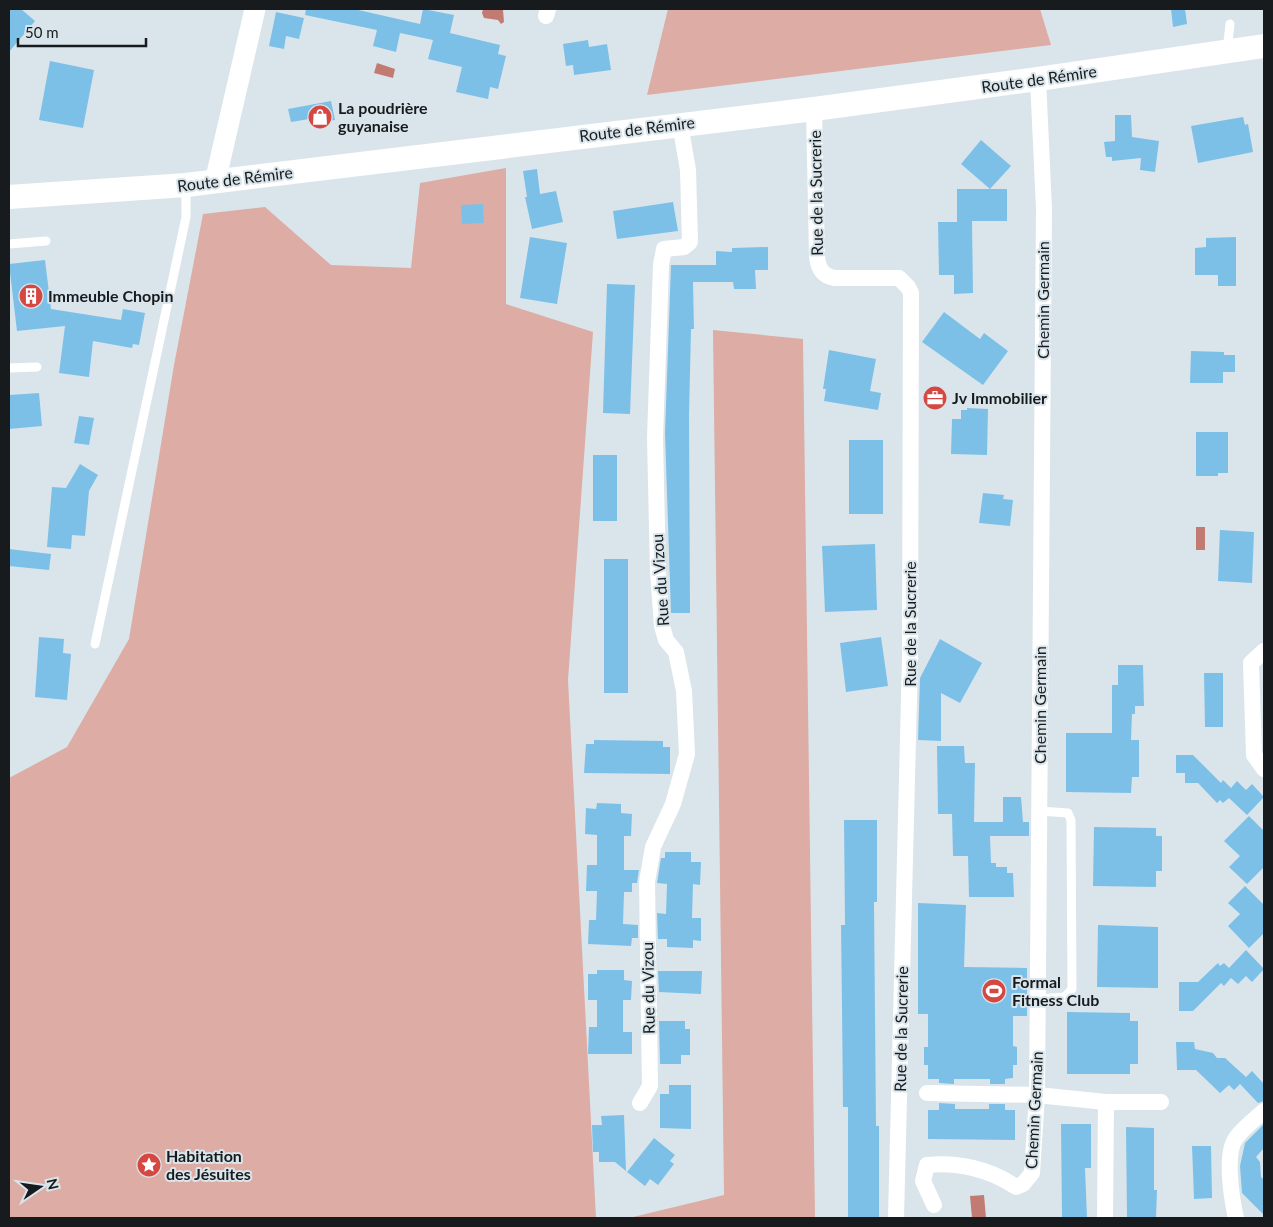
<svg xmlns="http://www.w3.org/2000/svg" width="1273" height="1227" font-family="Lato,sans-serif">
<rect width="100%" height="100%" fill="#dae5eb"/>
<g fill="#dcaca5">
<path d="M 668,9 L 1040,9 L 1051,45 L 647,95 Z"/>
<path d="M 506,168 L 506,304 L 593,332 L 568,680 L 596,1218 L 9,1218 L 9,778 L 67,747 L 129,639 L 174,365 L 203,214 L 265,207 L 331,265 L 411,268 L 420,183 Z"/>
<path d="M 713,330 L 803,339 L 815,1218 L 629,1218 L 724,1195 Z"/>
</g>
<g fill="#c27b73">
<path d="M 483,9 L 503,10 L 504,22 L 501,24 L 498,20 L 484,18 L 482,13 Z"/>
<path d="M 377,63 L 395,69 L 393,78 L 374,73 Z"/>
<rect x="1196" y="527" width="9" height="23"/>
<path d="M 984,1195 L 986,1218 L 972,1218 L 970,1196 Z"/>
</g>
<g fill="#7cc0e8">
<path d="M 9,9 L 21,9 L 35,21 L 9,52 Z"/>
<path d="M 306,9 L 354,9 L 420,24 L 423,9 L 454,15 L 450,33 L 500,45 L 498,54 L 506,56 L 498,89 L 490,87 L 488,99 L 456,92 L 462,67 L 428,59 L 433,40 L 400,33 L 396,52 L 373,46 L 377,30 L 305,15 Z"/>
<path d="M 1171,9 L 1185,9 L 1187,24 L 1173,27 Z"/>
<path d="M 276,12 L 304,18 L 299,39 L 286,36 L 284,49 L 269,46 Z"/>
<path d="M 588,40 L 589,47 L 607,44 L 611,70 L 574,75 L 573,65 L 566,66 L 563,44 Z"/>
<path d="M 50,61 L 94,70 L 83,128 L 39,120 Z"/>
<path d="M 331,101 L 335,120 L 310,124 L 309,119 L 291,122 L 288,109 Z"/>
<path d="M 1115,115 L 1131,115 L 1132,137 L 1159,141 L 1155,172 L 1140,170 L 1141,158 L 1112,161 L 1112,157 L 1106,157 L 1104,142 L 1115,141 Z"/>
<path d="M 1243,117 L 1245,125 L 1248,124 L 1253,152 L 1198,163 L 1191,126 Z"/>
<path d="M 981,140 L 1011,166 L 990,189 L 961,164 Z"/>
<path d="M 537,169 L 540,194 L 556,191 L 563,222 L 532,229 L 525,197 L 527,197 L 523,171 Z"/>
<path d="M 957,189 L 1007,189 L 1007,221 L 972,221 L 973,293 L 954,294 L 954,275 L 939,275 L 938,222 L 957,222 Z"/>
<path d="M 673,202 L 678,231 L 617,239 L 613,211 Z"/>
<path d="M 483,204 L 484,223 L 462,224 L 461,205 Z"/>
<path d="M 530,237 L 567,243 L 557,304 L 520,298 Z"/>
<path d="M 1236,237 L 1236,286 L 1218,286 L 1218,275 L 1195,275 L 1195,248 L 1206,247 L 1206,238 Z"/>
<path d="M 768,247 L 768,270 L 755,270 L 756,289 L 734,289 L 733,282 L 693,282 L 694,329 L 691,329 L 689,415 L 690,613 L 671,613 L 665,433 L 671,265 L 716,265 L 716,251 L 732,252 L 732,248 Z"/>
<path d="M 45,260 L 51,309 L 121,320 L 123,309 L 145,313 L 139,345 L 133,344 L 132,348 L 93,341 L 89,377 L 59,373 L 65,326 L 17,331 L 9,264 Z"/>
<path d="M 607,284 L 635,285 L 630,414 L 603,413 Z"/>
<path d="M 944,312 L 980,339 L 984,333 L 1008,351 L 983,385 L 922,342 Z"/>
<path d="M 829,350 L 876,359 L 870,391 L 881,393 L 878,410 L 824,401 L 826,389 L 823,389 Z"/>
<path d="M 1191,351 L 1224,352 L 1224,355 L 1235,355 L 1235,372 L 1223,372 L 1223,383 L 1190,383 Z"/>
<path d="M 39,393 L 42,426 L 9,429 L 9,395 Z"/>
<path d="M 967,408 L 988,409 L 987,455 L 951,454 L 952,419 L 961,419 L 961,410 L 967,410 Z"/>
<path d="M 79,416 L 94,418 L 89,445 L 74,443 Z"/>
<path d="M 1196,432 L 1228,432 L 1228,473 L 1218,473 L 1218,476 L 1196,476 Z"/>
<rect x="849" y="440" width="34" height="74"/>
<rect x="593" y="455" width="24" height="66"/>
<path d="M 80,464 L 98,475 L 89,491 L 85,536 L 72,535 L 71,549 L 47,547 L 52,487 L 66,488 Z"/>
<path d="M 983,493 L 1004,495 L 1003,499 L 1013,500 L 1010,526 L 979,523 Z"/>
<path d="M 1220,530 L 1254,532 L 1252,583 L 1218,581 Z"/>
<path d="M 875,544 L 877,610 L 825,612 L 822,546 Z"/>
<path d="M 9,549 L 51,554 L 49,570 L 9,566 Z"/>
<rect x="604" y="559" width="24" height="134"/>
<path d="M 39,637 L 64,639 L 63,653 L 71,654 L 67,700 L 35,697 Z"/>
<path d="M 881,637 L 888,686 L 846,692 L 840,643 Z"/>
<path d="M 940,639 L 982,663 L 960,703 L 941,693 L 941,741 L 918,740 L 920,678 Z"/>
<path d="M 1118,665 L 1143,665 L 1144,706 L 1135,706 L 1135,714 L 1132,714 L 1131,740 L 1139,740 L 1139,777 L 1132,777 L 1131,793 L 1066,792 L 1066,733 L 1112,733 L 1112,685 L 1118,685 Z"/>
<path d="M 1204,673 L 1223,673 L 1223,727 L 1205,727 Z"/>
<path d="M 594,740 L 663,741 L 663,747 L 670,747 L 670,774 L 584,773 L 586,744 L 594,744 Z"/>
<path d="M 937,746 L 964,746 L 965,763 L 975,763 L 974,822 L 1003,822 L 1003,797 L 1021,797 L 1023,822 L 1029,822 L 1029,836 L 990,836 L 991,863 L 996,863 L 996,867 L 1007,867 L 1007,873 L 1013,873 L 1014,897 L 969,897 L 968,856 L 953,856 L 952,814 L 938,814 Z"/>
<path d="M 1176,755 L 1193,755 L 1221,783 L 1223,780 L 1231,788 L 1237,781 L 1246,790 L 1252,784 L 1264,797 L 1247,815 L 1229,798 L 1223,803 L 1220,800 L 1217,803 L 1198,783 L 1185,783 L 1185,773 L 1176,773 Z"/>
<path d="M 597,803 L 621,804 L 621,813 L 632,814 L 631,836 L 624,836 L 624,870 L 639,870 L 637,883 L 632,883 L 632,892 L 624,892 L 623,924 L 638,925 L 638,938 L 632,938 L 631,946 L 588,944 L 589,920 L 596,920 L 597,891 L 586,891 L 587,865 L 597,865 L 597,835 L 585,834 L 586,808 L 596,809 Z"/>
<path d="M 1249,816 L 1264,831 L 1264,867 L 1247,884 L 1229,867 L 1240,856 L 1224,841 Z"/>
<path d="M 844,820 L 877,820 L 877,902 L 874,902 L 876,1126 L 879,1126 L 879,1218 L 848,1218 L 848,1107 L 843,1107 L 842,1007 L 841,925 L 845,925 Z"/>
<path d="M 1094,827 L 1156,828 L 1156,836 L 1162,836 L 1162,871 L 1156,871 L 1156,887 L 1093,886 Z"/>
<path d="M 665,852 L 691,852 L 691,862 L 701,862 L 700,885 L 693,884 L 692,918 L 701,918 L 701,941 L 693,940 L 693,948 L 667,947 L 667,939 L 658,939 L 657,913 L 666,914 L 667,884 L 657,883 L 661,858 L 665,858 Z"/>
<path d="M 1245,886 L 1264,905 L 1264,933 L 1249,948 L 1228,926 L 1240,914 L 1228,903 Z"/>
<path d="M 918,903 L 966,905 L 964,967 L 1027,968 L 1027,1016 L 1013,1016 L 1013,1046 L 1017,1047 L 1017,1065 L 1013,1065 L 1013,1078 L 1005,1079 L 1005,1084 L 990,1084 L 990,1079 L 954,1079 L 954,1084 L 939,1083 L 939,1079 L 928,1079 L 928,1065 L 924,1065 L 924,1047 L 928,1047 L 928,1014 L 918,1014 Z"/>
<path d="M 1098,925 L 1158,927 L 1158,988 L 1097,987 Z"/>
<path d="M 1246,950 L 1264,969 L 1252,982 L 1246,976 L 1238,984 L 1231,978 L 1224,986 L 1221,983 L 1193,1011 L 1179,1011 L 1179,982 L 1198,982 L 1218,963 L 1220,966 L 1224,963 L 1229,968 Z"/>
<path d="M 597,970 L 624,970 L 624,980 L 632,981 L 631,1000 L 623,1000 L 623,1032 L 632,1032 L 632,1054 L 588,1054 L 589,1027 L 597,1027 L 597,1000 L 588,1000 L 588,974 L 597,974 Z"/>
<path d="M 658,971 L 702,971 L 701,994 L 659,992 Z"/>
<path d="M 1067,1012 L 1130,1013 L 1130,1021 L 1138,1021 L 1138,1064 L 1130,1064 L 1130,1074 L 1067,1074 Z"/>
<path d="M 659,1021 L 685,1021 L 685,1029 L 690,1029 L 690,1055 L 681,1055 L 681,1064 L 660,1064 Z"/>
<path d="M 1176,1042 L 1194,1042 L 1195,1049 L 1213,1053 L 1217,1058 L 1225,1058 L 1246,1077 L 1252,1071 L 1264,1084 L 1264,1101 L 1258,1103 L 1240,1084 L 1234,1090 L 1229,1085 L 1220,1093 L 1196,1070 L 1177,1070 Z"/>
<path d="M 669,1085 L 691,1085 L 691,1129 L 660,1128 L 660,1094 L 669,1094 Z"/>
<path d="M 939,1103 L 955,1104 L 955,1109 L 989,1109 L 989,1104 L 1005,1104 L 1005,1110 L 1015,1110 L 1015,1140 L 928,1139 L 928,1110 L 939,1110 Z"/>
<path d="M 624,1115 L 626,1171 L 615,1162 L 599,1162 L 599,1152 L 593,1152 L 592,1125 L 602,1125 L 601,1116 Z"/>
<path d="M 1061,1124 L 1091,1124 L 1091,1168 L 1085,1168 L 1087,1218 L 1062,1218 Z"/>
<path d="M 1264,1124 L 1264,1148 L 1256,1157 L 1260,1162 L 1261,1177 L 1264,1180 L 1264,1215 L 1242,1193 L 1240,1166 L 1245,1143 Z"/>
<path d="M 1126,1127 L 1154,1128 L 1154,1190 L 1157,1190 L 1156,1218 L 1127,1218 Z"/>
<path d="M 654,1138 L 675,1155 L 670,1161 L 674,1164 L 658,1185 L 650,1179 L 645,1186 L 627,1172 Z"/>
<path d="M 1192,1146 L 1211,1146 L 1212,1198 L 1194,1199 Z"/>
</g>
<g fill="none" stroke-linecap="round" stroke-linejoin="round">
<g stroke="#fff" stroke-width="9">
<path d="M 1227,51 L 1230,24"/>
<path d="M 9,244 L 46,241"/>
<path d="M 9,368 L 37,367"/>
<path d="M 95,644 L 186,217 L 186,186"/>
<path d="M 1038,999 L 1065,997 L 1072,989 L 1071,820 L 1068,813 L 1039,811"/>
</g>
<g stroke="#fff" stroke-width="16">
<path d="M 546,16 L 548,9"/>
<path d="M 814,109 L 817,256 C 818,268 822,276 835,278 L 899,278 L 908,287 L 911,293 L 910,658 L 896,1218"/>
<path d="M 1264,651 L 1251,663 L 1254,755 L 1264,769"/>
<path d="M 927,1093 L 1037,1095 L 1106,1102 L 1161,1102"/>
<path d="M 640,1103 L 650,1086 L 647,882 L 653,847 L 673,804 L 687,754 L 684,691 L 676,652 L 666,640 L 662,626 L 658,572 L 655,438 L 661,265 L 664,249 L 684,247 L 690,242 L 688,170 L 680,124"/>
<path d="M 934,1205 L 923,1181 L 927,1165 C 958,1162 990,1169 1016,1187 L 1023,1184 L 1032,1173 L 1037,1095 L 1044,209 L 1038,79"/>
<path d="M 1105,1218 L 1106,1102"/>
<path d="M 1236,1218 C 1232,1200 1224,1154 1236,1138 C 1243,1128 1255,1119 1264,1111"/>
</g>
<path stroke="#fff" stroke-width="21" d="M 215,182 L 255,9"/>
<path stroke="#fff" stroke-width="24" d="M 9,197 L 186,185 L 814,109 L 1038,79 L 1264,46"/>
</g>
<defs>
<symbol id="shop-disc" viewBox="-11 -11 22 22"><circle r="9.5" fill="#d54740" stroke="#dae5eb"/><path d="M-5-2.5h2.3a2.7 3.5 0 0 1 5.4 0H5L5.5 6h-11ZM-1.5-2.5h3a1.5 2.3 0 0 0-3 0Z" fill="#fff"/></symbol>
<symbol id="building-disc" viewBox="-11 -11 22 22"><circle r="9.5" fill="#d54740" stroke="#dae5eb"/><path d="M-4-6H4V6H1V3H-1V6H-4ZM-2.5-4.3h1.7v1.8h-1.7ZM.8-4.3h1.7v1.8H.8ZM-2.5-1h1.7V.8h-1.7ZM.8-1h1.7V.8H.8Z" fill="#fff"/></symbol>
<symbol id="office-disc" viewBox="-11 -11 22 22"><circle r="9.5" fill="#d54740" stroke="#dae5eb"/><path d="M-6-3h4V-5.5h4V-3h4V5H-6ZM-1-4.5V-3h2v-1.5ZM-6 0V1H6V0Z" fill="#fff"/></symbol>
<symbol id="stadium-disc" viewBox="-11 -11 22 22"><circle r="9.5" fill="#d54740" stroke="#dae5eb"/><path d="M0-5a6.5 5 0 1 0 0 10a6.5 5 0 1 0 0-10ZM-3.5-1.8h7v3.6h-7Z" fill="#fff"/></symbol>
<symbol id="sight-disc" viewBox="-11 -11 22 22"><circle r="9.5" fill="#d54740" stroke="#dae5eb"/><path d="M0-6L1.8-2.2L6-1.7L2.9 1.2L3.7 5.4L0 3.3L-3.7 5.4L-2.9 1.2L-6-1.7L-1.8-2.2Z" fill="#fff"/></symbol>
</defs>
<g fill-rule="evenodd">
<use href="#shop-disc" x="306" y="103" width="28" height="28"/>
<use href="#building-disc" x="17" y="282" width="28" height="28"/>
<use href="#office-disc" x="921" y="384" width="28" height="28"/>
<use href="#stadium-disc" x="980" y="977" width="28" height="28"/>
<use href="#sight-disc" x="135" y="1151" width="28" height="28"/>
</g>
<g text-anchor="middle" stroke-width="4" stroke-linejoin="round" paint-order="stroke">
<g font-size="16" fill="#171b1d" stroke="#dae5eb">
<text transform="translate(1039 79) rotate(-8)" y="6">Route de Rémire</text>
<text transform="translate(637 129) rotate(-7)" y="6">Route de Rémire</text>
<text transform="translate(235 179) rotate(-7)" y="6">Route de Rémire</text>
<text transform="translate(816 193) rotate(-91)" y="6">Rue de la Sucrerie</text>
<text transform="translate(1043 300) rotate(-90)" y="6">Chemin Germain</text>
<text transform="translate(660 580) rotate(-94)" y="6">Rue du Vizou</text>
<text transform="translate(910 624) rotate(-90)" y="6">Rue de la Sucrerie</text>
<text transform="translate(1040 705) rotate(-90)" y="6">Chemin Germain</text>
<text transform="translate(648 988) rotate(-91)" y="6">Rue du Vizou</text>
<text transform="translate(901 1029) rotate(-89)" y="6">Rue de la Sucrerie</text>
<text transform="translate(1034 1110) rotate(-87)" y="6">Chemin Germain</text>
</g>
<g font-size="16" font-weight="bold" fill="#171b1d" stroke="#dae5eb" text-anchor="start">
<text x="338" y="114">La poudrière<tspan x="338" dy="18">guyanaise</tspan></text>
<text x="48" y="302">Immeuble Chopin</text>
<text x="952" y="404">Jv Immobilier</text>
<text x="1012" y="988">Formal<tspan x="1012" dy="18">Fitness Club</tspan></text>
<text x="166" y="1162">Habitation<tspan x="166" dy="18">des Jésuites</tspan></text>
</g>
</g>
<rect width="1273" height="1227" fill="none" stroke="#171b1d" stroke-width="20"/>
<g transform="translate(40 1187) rotate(77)" stroke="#dae5eb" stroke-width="4" paint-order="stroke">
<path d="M0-4L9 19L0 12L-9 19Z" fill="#171b1d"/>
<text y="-8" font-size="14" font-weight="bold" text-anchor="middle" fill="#171b1d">N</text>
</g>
<path d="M18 38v8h128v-8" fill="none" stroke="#171b1d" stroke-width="2.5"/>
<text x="25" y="38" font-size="15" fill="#171b1d" stroke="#dae5eb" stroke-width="4" paint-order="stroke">50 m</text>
</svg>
